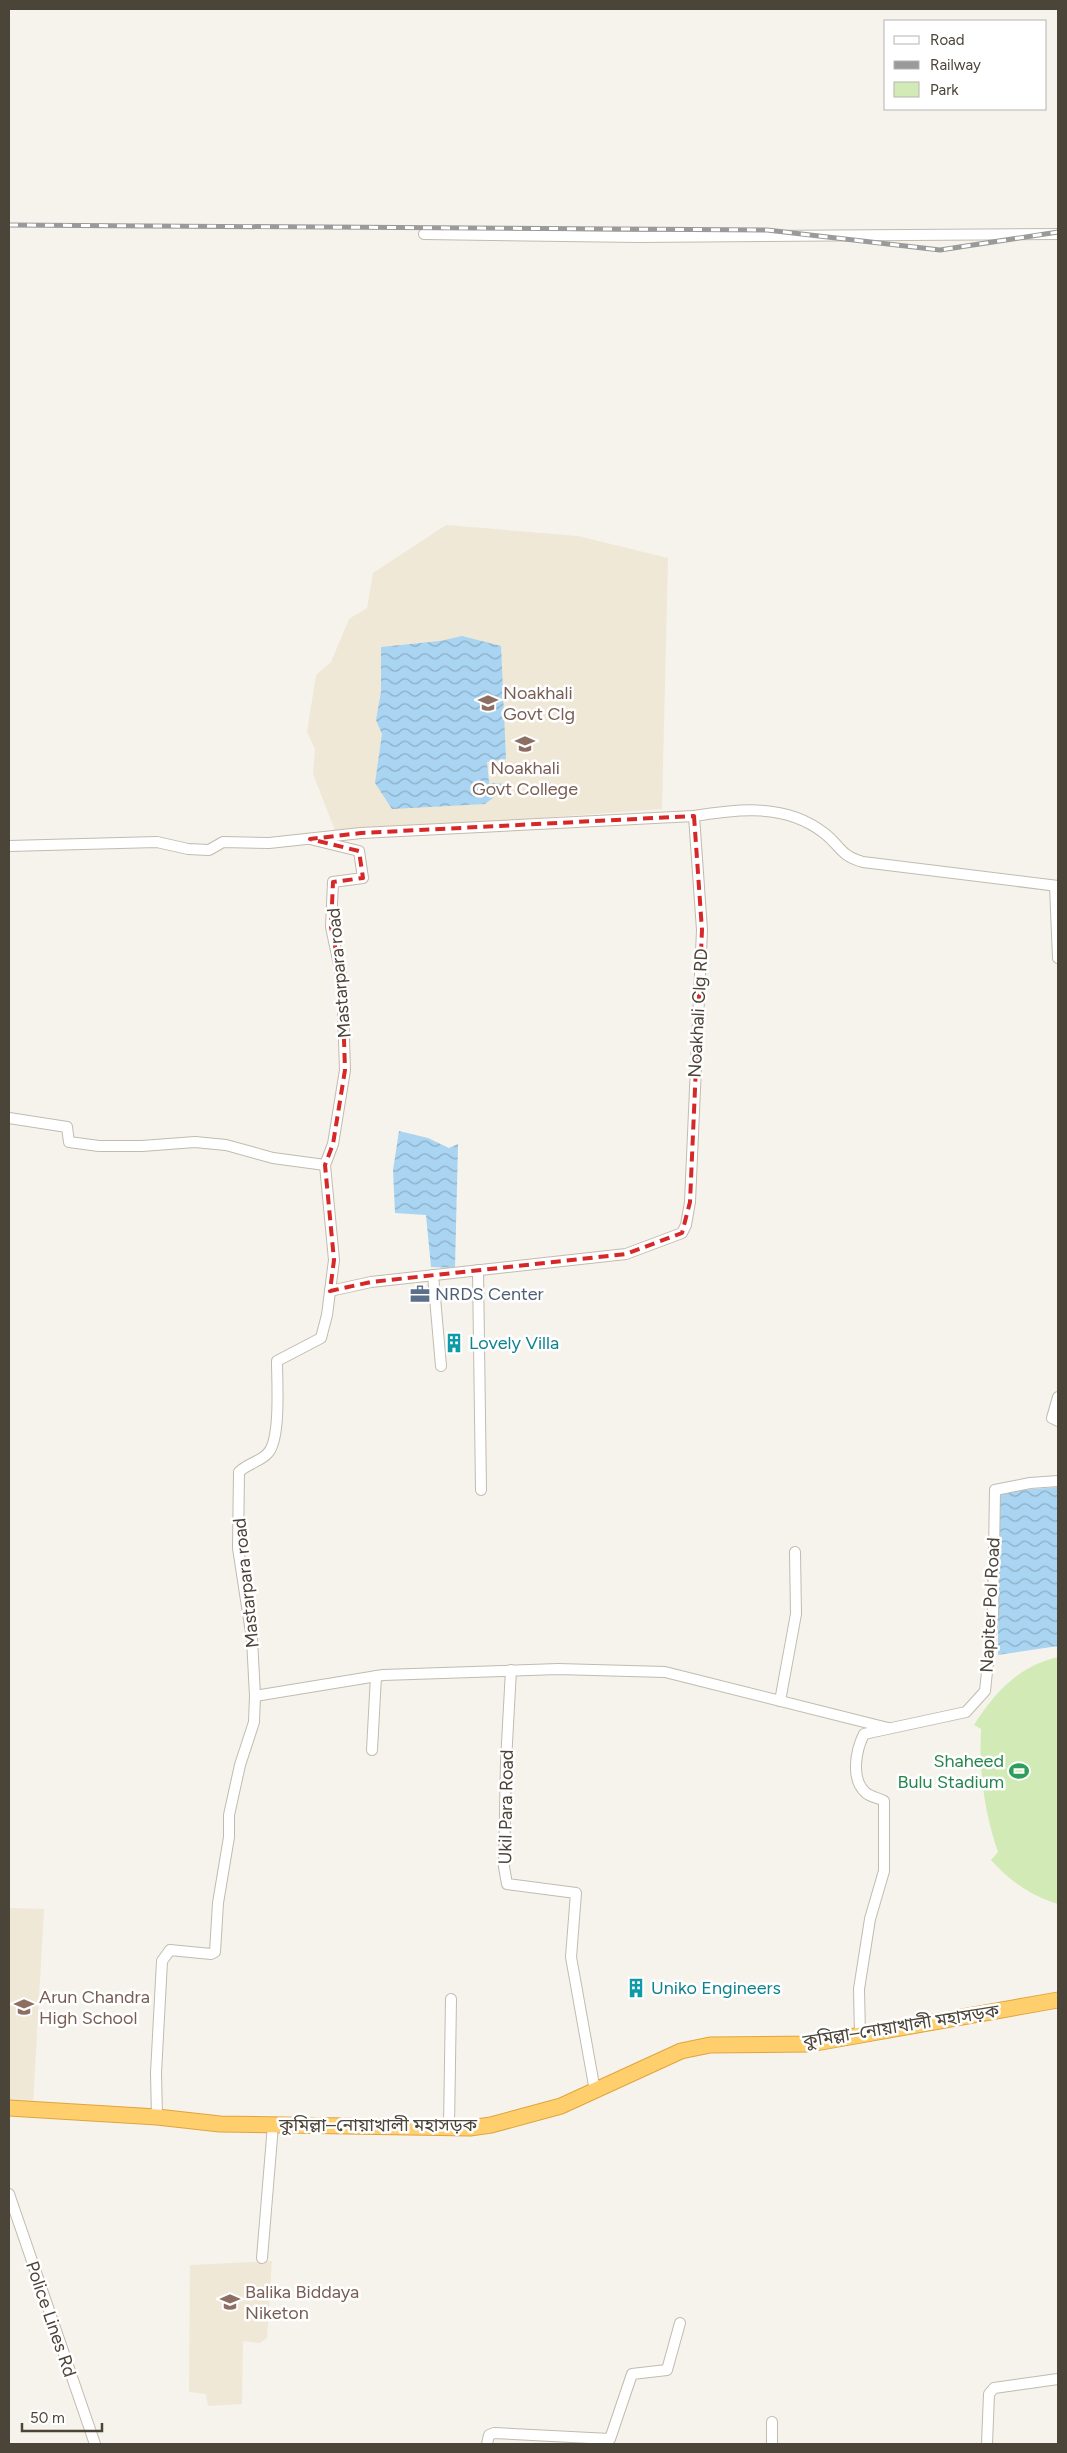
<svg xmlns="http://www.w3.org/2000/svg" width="1067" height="2453" font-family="Figtree,'Noto Sans Bengali',sans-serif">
<defs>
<pattern id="water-waves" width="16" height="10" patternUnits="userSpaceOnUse" patternTransform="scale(1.25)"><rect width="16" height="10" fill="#a9d4f2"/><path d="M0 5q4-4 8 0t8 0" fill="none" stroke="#8caec5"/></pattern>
</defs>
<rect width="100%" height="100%" fill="#f6f3ec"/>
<g fill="#efe8d6">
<path d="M 446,525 L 578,536 L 668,558 L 662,809 L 336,833 L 313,774 L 315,749 L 307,732 L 316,675 L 331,662 L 349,619 L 367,608 L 373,573 Z"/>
<path d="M 9,1908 L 44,1909 L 33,2105 L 9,2106 Z"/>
<path d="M 272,2261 L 267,2338 L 260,2343 L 243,2341 L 242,2404 L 208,2406 L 206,2394 L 189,2392 L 190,2265 Z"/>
</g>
<path fill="#d2eab5" d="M 1058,1657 L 1058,1904 C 1030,1895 1011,1882 991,1860 L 998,1852 C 984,1811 979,1772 981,1729 L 974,1725 C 995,1692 1019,1666 1058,1657 Z"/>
<g fill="url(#water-waves)">
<path d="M 462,636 L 501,646 L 506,759 L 487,762 L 489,783 L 511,784 L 485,804 L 392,809 L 375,783 L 382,734 L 376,720 L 381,692 L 381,647 L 440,641 Z"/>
<path d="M 399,1131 L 428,1138 L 449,1148 L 458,1144 L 455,1268 L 431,1267 L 426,1215 L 395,1213 L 393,1170 Z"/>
<path d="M 1058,1487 L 1058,1646 L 998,1655 L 999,1492 Z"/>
</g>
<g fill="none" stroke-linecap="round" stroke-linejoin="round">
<defs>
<g id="minor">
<path d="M 424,234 L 638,237 L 1058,234"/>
<path d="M 9,846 L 157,842 L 188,849 L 209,850 L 223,842 L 269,843 L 361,833 L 694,816"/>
<path d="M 1055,886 L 1058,958"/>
<path d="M 9,1118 L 67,1127 L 69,1142 L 99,1146 L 142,1146 L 195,1142 L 226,1145 L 273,1158 L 325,1165"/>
<path d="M 478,1270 L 481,1490"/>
<path d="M 433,1275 L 441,1366"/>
<path d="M 330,1291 L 371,1282 L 626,1254 L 682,1233 L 686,1225 L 690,1202 L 702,930 L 694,816 C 738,809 786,803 824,833 C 841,846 839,855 863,862 L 1058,886"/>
<path d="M 1058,1397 L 1052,1418 L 1058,1421"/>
<path d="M 511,1670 L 506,1761 L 504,1867 L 507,1884 L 576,1893 L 571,1957 L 595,2091"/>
<path d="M 255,1696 L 383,1675 L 558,1669 L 665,1672 L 888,1728"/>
<path d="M 780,1701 L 796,1614 L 795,1552"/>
<path d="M 372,1750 L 376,1676"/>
<path d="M 860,2035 L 859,1989 L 870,1919 L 884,1871 L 884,1801 C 879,1798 871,1797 866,1793 C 850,1779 856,1750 864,1734 L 966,1712 L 985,1691 L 993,1614 L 995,1490 L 1030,1483 L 1058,1481"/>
<path d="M 157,2117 L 156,2073 L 162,1961 L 170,1950 L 211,1954 L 215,1952 L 218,1903 L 229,1837 L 229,1815 L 240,1765 L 254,1722 L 255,1696 L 252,1639 L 238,1548 L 239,1472 C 248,1463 260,1462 268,1453 C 281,1439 277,1381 277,1361 L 321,1338 L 327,1315 L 334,1260 L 325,1165 L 333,1144 L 345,1070 L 342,979 L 331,927 L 333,882 L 363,878 L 359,851 L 310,839"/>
<path d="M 449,2127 L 451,1999"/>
<path d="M 9,2194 L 95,2444"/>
<path d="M 262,2258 L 273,2125"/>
<path d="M 772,2422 L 772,2444"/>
<path d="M 487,2444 L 489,2435 L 494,2433 L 610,2439 L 632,2374 L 667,2370 L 680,2323"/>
<path d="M 987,2444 L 989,2394 L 994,2388 L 1058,2379"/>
</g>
<path id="highway" d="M 9,2108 L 157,2117 L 220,2124 L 470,2128 L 491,2125 L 561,2106 L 681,2051 L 710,2045 L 810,2044 L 1058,2000"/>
</defs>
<use href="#minor" stroke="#c2bbae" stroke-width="12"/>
<use href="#highway" stroke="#e0a43c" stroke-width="17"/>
<use href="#minor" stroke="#fff" stroke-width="10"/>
<use href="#highway" stroke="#ffcf6e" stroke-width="15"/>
<defs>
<path id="rail" d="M 9,225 L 767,230 L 940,250 L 1058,232"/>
</defs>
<use href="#rail" stroke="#9a9a9a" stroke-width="5"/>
<use href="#rail" stroke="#fff" stroke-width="3" stroke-dasharray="9" stroke-linecap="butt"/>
</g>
<path fill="none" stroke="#d62828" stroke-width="4" stroke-dasharray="10 6" stroke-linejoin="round" d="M 694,816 L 702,930 L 690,1202 L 682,1233 L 626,1254 L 371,1282 L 330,1291 L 334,1260 L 325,1165 L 333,1144 L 345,1070 L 342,979 L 331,927 L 333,882 L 363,878 L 359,851 L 310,839 L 361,833 Z"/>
<defs>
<symbol id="university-bare" viewBox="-9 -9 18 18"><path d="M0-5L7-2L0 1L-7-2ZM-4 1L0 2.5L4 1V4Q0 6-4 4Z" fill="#8d6e63" stroke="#fff" stroke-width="2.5" paint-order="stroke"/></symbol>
<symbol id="office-bare" viewBox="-9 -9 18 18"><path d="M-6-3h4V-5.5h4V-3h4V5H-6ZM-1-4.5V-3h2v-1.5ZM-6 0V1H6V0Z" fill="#5c6f8a" stroke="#fff" stroke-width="2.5" paint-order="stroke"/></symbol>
<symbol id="building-bare" viewBox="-9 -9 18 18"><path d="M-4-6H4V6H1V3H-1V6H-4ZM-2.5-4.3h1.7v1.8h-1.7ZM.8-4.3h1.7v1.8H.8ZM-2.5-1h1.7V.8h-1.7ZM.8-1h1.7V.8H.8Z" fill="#0f9aa8" stroke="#fff" stroke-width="2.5" paint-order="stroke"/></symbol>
<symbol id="stadium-bare" viewBox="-9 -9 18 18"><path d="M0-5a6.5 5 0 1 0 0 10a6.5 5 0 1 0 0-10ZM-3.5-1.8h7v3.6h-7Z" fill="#2e9e5b" stroke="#fff" stroke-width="2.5" paint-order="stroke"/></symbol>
<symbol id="school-bare" viewBox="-9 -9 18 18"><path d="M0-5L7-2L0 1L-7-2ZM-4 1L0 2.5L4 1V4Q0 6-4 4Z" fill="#8d6e63" stroke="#fff" stroke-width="2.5" paint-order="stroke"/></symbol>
</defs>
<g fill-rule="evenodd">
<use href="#university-bare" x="474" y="689" width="28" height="28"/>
<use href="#university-bare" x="511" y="730" width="28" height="28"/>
<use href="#office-bare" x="406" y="1280" width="28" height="28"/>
<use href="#building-bare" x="440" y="1329" width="28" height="28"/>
<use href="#stadium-bare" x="1005" y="1757" width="28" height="28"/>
<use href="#building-bare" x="622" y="1974" width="28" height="28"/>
<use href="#school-bare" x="10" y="1993" width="28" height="28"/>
<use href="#school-bare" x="216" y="2288" width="28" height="28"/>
</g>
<g text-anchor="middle" stroke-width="5" stroke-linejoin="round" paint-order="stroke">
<g font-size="18" fill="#785e54" stroke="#fff" text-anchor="start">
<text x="503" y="699">Noakhali<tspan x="503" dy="21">Govt Clg</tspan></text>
<text x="525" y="774" text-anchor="middle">Noakhali<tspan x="525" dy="21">Govt College</tspan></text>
<text x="39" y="2003">Arun Chandra<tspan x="39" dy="21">High School</tspan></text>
<text x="245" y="2298">Balika Biddaya<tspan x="245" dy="21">Niketon</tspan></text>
</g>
<g font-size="18" fill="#4b4439" stroke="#fff">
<text transform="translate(339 973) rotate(-95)" y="6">Mastarpara road</text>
<text transform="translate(698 1013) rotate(-87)" y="6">Noakhali Clg RD</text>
<text transform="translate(246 1583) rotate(-96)" y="6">Mastarpara road</text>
<text transform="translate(990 1605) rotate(-87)" y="6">Napiter Pol Road</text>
<text transform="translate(506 1807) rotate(-89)" y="6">Ukil Para Road</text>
<text transform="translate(901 2026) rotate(-9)" y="6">কুমিল্লা–নোয়াখালী মহাসড়ক</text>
<text x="378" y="2131">কুমিল্লা–নোয়াখালী মহাসড়ক</text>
<text transform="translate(51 2319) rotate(71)" y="6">Police Lines Rd</text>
</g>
<g font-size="18" fill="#4e5e75" stroke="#fff" text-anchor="start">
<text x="435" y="1300">NRDS Center</text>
</g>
<g font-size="18" fill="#0d838f" stroke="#fff" text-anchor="start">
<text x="469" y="1349">Lovely Villa</text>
<text x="651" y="1994">Uniko Engineers</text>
</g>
<g font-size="18" fill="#27864d" stroke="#fff" text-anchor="end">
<text x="1004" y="1767">Shaheed<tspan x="1004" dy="21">Bulu Stadium</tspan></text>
</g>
</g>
<rect width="1067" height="2453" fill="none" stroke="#4b4439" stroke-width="20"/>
<rect x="884" y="20" width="162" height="90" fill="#ffffff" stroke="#b7b4b0"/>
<rect x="894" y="36" width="25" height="8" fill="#ffffff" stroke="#b7b4b0"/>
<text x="930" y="45" font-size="15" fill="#4b4439">Road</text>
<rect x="894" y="61" width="25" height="8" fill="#9a9a9a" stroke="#b7b4b0"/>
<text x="930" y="70" font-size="15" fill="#4b4439">Railway</text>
<rect x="894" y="82" width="25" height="15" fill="#d2eab5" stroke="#b7b4b0"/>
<text x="930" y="95" font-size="15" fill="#4b4439">Park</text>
<path d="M22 2423v8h80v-8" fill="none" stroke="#4b4439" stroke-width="2.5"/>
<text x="30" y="2423" font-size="15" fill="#4b4439" stroke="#ffffff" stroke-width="4" paint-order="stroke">50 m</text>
</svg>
